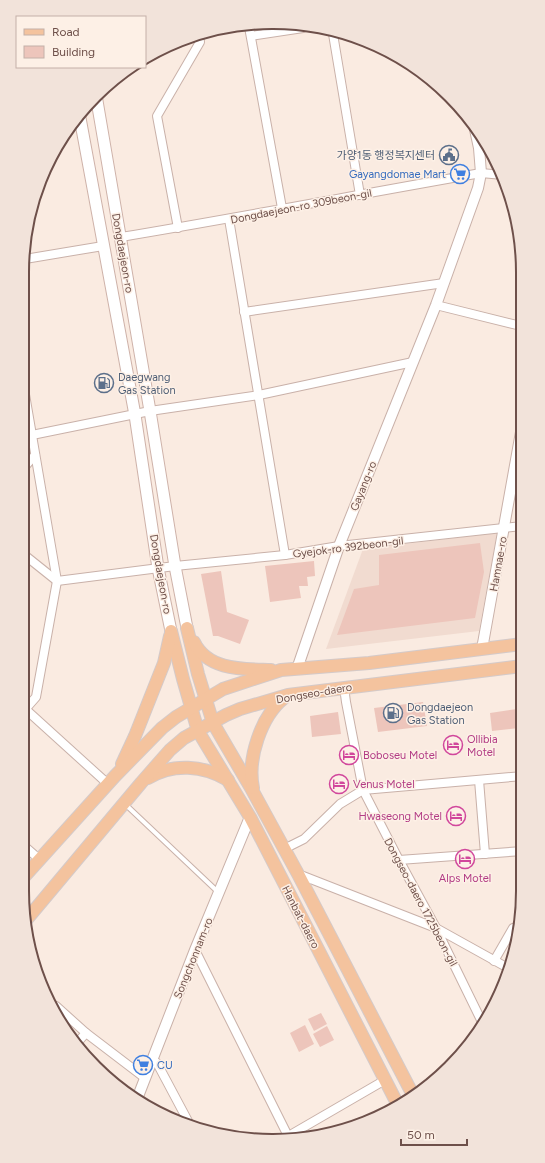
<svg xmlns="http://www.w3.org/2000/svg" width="545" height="1163" font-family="Figtree,'Noto Sans KR',sans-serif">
<rect width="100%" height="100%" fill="#faebe1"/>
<path fill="#f1dbd0" d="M 497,533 L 479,631 L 326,649 L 363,549 Z"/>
<g fill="#edc5bb">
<path d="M 480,543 L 484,572 L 475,618 L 337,635 L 354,589 L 379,585 L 379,555 Z"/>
<path d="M 314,561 L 315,576 L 307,577 L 308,586 L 299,586 L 301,598 L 270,602 L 265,566 Z"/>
<path d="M 221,571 L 227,612 L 249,620 L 240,644 L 218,636 L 213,636 L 201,574 Z"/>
<path d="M 522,692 L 522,711 L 518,711 L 516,693 Z"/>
<path d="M 423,702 L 427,726 L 378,732 L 374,708 Z"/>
<path d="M 517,709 L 519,728 L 492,731 L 490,713 Z"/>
<path d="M 338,712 L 341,734 L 312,737 L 310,716 Z"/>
<path d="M 321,1013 L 327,1024 L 314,1031 L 308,1019 Z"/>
<path d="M 305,1025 L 314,1044 L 299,1052 L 290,1033 Z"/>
<path d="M 327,1026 L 334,1040 L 320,1047 L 313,1034 Z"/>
</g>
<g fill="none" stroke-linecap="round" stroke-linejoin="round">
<defs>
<path id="service" d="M 126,805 L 218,892"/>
<g id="minor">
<path d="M 249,27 L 282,208"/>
<path d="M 333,34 L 360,195"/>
<path d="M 251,36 L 303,28"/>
<path d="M 229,219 L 285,555"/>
<path d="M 178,228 L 157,116 L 200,42 L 199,37"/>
<path d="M 121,237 C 241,217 361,194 481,173 L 503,175"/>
<path d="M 25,259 L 103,246"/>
<path d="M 436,305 L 521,326"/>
<path d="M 244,312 L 444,283"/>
<path d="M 32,435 L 150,411 L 259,395 L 413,362"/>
<path d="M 22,470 L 35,455"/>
<path d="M 22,553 L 57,581 L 175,566 L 285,555 L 339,546 L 522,526"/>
<path d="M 344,687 L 346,702 L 363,790 L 399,860 L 436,928 L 482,1022"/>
<path d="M 22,706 L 108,784"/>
<path d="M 22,713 L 36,697 L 57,581 L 22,377"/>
<path d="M 479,780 L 485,854"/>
<path d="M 22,844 L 39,859"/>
<path d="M 284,849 L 304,839 L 340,804 L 363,790 L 523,776"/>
<path d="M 399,860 L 523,851"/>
<path d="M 298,874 L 436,928 L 508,968"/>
<path d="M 195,950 L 289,1138"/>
<path d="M 494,961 L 513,928 L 516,927"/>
<path d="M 56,1006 L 86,1033 L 145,1078"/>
<path d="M 77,1043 L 86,1033"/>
<path d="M 153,1060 L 157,1063 L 189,1123"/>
<path d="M 285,1138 L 385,1080"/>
</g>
<g id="tertiary">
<path d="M 482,649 L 521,432"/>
<path d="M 297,669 L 339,546 L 436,305 L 478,188 L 481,173 L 479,148 L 474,125"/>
<path d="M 137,1099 L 195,950 L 250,817"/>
</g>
<g id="secondary">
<path d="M 96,95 L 150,411 L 175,566 L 187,628"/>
<path d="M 80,118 L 135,415 L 158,568 L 171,631"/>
</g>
<g id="primary">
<path d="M 187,628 L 198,674 L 213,723 L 251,788 L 298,874 L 413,1095"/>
<path d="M 171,631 L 183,679 L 198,731 L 250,817 L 399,1107"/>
<path d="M 194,642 C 208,671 244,669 271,670"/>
<path d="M 122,764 L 135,736 L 164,663 L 170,636"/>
<path d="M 148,778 C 173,763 203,765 228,780"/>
<path d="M 253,788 C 247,759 261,716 284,698"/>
<path d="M 22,879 L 115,776 L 162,728 L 176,717 L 223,689 L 281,670 L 369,663 L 522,644"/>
<path d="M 27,919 L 141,783 L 170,750 L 184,738 L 226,715 L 240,709 L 288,695 L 522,666"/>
</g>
</defs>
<use href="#service" stroke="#c9b1a9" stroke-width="6"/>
<use href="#minor" stroke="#c9b1a9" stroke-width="10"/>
<use href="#tertiary" stroke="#c9b1a9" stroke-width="12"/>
<use href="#secondary" stroke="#ceb2a9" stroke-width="13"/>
<use href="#primary" stroke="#d4cac9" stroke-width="14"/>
<use href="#service" stroke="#fff" stroke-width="4"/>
<use href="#minor" stroke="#fff" stroke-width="8"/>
<use href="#tertiary" stroke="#fff" stroke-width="10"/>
<use href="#secondary" stroke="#fff" stroke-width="11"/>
<use href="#primary" stroke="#f4c39e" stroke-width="12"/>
</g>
<defs>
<symbol id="civic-ring" viewBox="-11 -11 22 22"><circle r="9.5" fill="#fdf0e6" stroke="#5c6f8a" stroke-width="1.5"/><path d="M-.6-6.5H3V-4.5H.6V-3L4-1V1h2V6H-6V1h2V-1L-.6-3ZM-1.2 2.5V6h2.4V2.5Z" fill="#5c6f8a"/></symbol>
<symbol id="supermarket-ring" viewBox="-11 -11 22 22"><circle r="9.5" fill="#fdf0e6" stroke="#3f7fe0" stroke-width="1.5"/><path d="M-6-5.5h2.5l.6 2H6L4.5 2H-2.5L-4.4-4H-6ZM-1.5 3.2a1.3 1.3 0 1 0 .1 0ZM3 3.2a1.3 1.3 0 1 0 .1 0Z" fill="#3f7fe0"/></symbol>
<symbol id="fuel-ring" viewBox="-11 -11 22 22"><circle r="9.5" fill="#fdf0e6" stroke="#5c6f8a" stroke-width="1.5"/><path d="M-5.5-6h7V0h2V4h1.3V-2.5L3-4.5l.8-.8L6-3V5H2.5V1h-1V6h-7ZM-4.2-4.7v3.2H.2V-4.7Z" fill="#5c6f8a"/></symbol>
<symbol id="hotel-ring" viewBox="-11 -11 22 22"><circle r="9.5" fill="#fdf0e6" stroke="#d1479c" stroke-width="1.5"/><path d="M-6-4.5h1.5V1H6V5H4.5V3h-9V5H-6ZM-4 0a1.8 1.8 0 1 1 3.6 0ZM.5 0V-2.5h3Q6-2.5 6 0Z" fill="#d1479c"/></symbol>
</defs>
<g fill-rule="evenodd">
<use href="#civic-ring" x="438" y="144" width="22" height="22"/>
<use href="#supermarket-ring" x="449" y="163" width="22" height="22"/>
<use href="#fuel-ring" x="93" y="372" width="22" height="22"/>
<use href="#fuel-ring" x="382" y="702" width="22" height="22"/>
<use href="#hotel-ring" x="442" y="734" width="22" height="22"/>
<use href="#hotel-ring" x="338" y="744" width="22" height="22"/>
<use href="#hotel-ring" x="328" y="773" width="22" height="22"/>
<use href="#hotel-ring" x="445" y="805" width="22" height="22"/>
<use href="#hotel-ring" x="454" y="848" width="22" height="22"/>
<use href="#supermarket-ring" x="132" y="1054" width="22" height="22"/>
</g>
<g text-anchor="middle" stroke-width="3" stroke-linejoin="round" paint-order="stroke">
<g font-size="11" fill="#4e5e75" stroke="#fdf0e6" text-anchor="start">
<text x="435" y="159" text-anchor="end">가양1동 행정복지센터</text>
<text x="118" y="381">Daegwang<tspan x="118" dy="13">Gas Station</tspan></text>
<text x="407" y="711">Dongdaejeon<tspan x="407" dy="13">Gas Station</tspan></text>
</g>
<g font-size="11" fill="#366cbe" stroke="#fdf0e6" text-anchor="end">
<text x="446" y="178">Gayangdomae Mart</text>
<text x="157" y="1069" text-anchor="start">CU</text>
</g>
<g font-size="11" fill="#6e504a" stroke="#fdf0e6">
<text transform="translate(301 206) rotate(-11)" y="4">Dongdaejeon-ro 309beon-gil</text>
<text transform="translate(123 253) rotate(80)" y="4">Dongdaejeon-ro</text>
<text transform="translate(363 486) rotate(-68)" y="4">Gayang-ro</text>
<text transform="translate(348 547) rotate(-7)" y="4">Gyejok-ro 392beon-gil</text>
<text transform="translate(498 564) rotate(-80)" y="4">Hamnae-ro</text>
<text transform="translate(161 574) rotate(80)" y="4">Dongdaejeon-ro</text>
<text transform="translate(314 693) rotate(-10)" y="4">Dongseo-daero</text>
<text transform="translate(421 902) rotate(62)" y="4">Dongseo-daero 1725beon-gil</text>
<text transform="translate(301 917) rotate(63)" y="4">Hanbat-daero</text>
<text transform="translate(193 958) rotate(-68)" y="4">Songchonnam-ro</text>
</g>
<g font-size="11" fill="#b23c85" stroke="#fdf0e6" text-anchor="start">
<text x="467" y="743">Ollibia<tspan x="467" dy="13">Motel</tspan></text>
<text x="363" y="759">Boboseu Motel</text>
<text x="353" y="788">Venus Motel</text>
<text x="442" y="820" text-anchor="end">Hwaseong Motel</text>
<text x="465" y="882" text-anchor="middle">Alps Motel</text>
</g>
</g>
<path d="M0 0H545V1163H0ZM272 29H273A243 243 0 0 1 516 272V891A243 243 0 0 1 273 1134H272A243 243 0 0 1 29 891V272A243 243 0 0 1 272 29Z" fill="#f2e3da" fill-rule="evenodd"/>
<path fill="none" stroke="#6e504a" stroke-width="2" d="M272 29H273A243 243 0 0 1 516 272V891A243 243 0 0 1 273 1134H272A243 243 0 0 1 29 891V272A243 243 0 0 1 272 29Z"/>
<rect x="16" y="16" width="130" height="52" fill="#fdf0e6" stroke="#c4b0a8"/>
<rect x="24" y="29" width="20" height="6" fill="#f4c39e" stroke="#c4b0a8"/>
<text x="52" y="36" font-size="12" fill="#6e504a">Road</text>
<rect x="24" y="46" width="20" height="12" fill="#edc5bb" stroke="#c4b0a8"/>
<text x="52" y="56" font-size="12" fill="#6e504a">Building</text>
<path d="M401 1139v6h66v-6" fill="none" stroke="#6e504a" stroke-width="2"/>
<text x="407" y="1139" font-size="12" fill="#6e504a" stroke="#fdf0e6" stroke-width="3" paint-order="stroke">50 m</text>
</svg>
